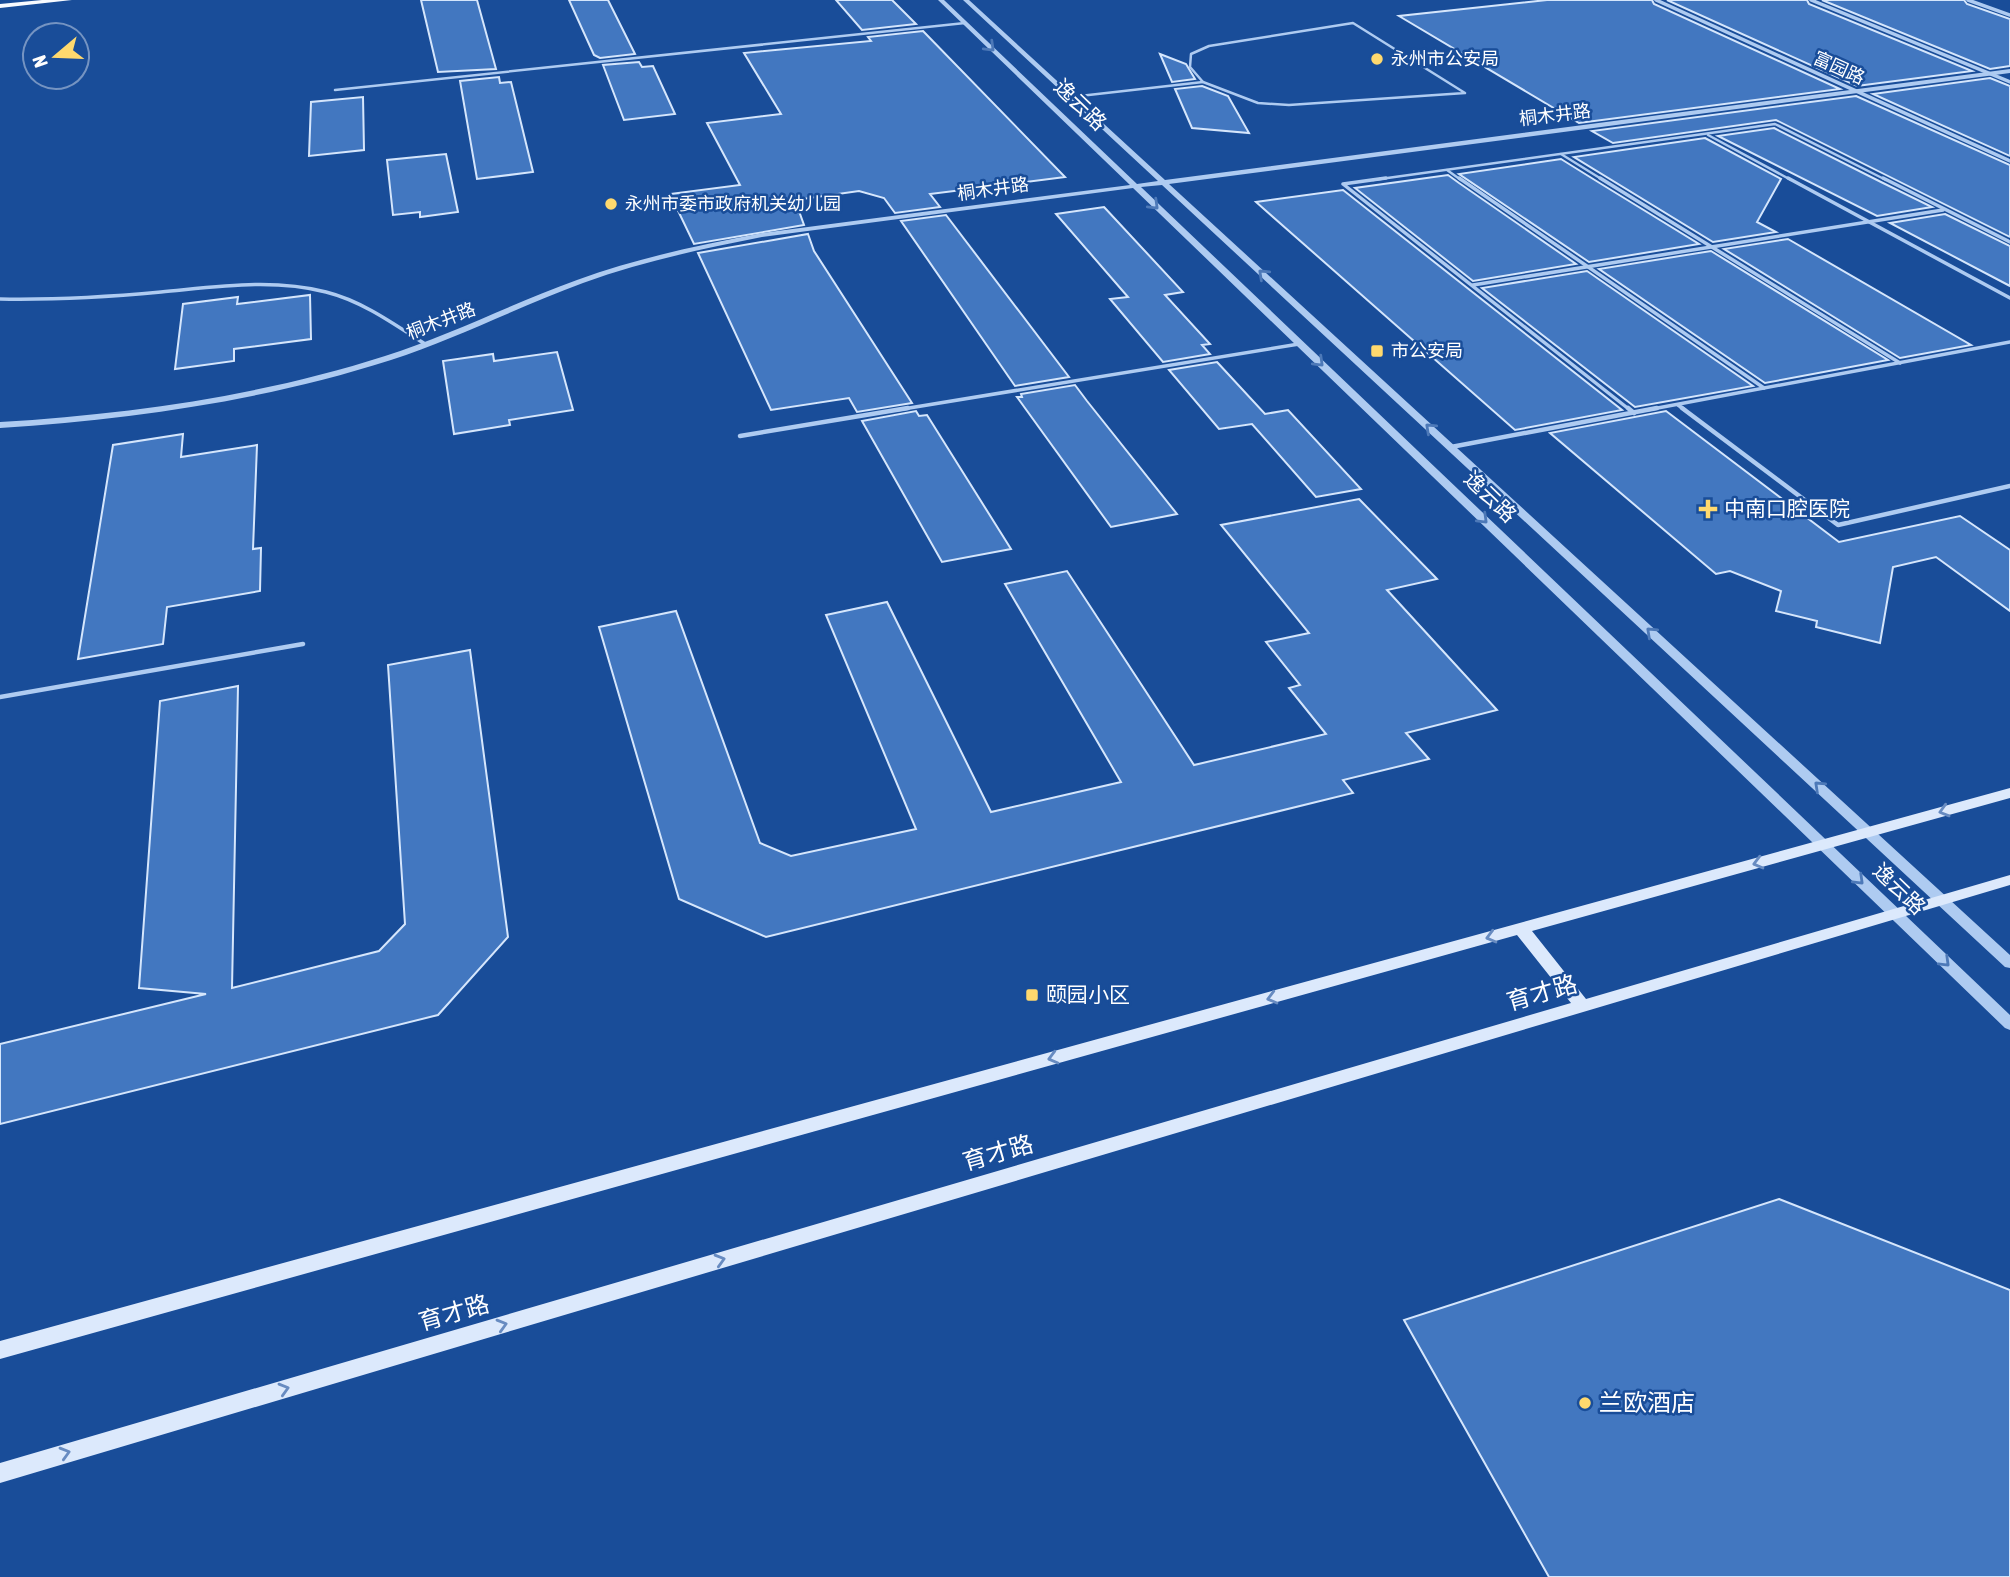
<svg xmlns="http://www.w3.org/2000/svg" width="2010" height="1577" font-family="'Asap Condensed','Noto Sans SC',sans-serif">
<rect width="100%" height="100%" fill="#194d99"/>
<g fill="#4277c0" stroke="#d5e6fc" stroke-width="2">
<path d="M 421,0 L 477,0 L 496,69 L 438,72 Z"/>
<path d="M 569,0 L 608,0 L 635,54 L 600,58 L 594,55 Z"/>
<path d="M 836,0 L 892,0 L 916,24 L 862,30 Z"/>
<path d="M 1547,0 L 1652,0 L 1654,4 L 1840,89 L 1579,123 L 1399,16 Z"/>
<path d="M 1667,0 L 1807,0 L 1809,4 L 1972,71 L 1857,86 Z"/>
<path d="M 1822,0 L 1964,0 L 1967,4 L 2010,19 L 2010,66 L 1990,69 Z"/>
<path d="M 923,31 L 1065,177 L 930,194 L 940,207 L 895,213 L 884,198 L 859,191 L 795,200 L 804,225 L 694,244 L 670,194 L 740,185 L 707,123 L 781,114 L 744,53 L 871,41 L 868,37 Z"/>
<path d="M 1160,54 L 1186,64 L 1195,79 L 1172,82 Z"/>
<path d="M 639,62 L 642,67 L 653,66 L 675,114 L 624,120 L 603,65 Z"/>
<path d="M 499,77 L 500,83 L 511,82 L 533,172 L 477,179 L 460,81 Z"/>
<path d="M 1990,78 L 2010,86 L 2010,156 L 1873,94 Z"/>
<path d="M 1202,86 L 1228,96 L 1249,133 L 1192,128 L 1175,89 Z"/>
<path d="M 1856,96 L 2010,165 L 2010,237 L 1776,120 L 1613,143 L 1592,131 Z"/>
<path d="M 363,97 L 364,150 L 309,156 L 311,102 Z"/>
<path d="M 1774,128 L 1881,182 L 1932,207 L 1877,216 L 1718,136 Z"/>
<path d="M 1705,138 L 1781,179 L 1757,222 L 1776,232 L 1713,242 L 1574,157 Z"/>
<path d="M 446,154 L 458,212 L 420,217 L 420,212 L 393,215 L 387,160 Z"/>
<path d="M 1561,159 L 1598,182 L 1699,244 L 1589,262 L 1459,174 Z"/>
<path d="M 1448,175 L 1459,183 L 1576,264 L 1473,281 L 1355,188 Z"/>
<path d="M 1343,190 L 1622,410 L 1515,430 L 1256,202 Z"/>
<path d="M 1104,207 L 1183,292 L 1165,295 L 1210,344 L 1202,345 L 1210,354 L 1163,362 L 1110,299 L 1128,297 L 1056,214 Z"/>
<path d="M 1945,214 L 2010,246 L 2010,286 L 1890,223 Z"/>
<path d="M 946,215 L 1069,377 L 1015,386 L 901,221 Z"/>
<path d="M 808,234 L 814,251 L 912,403 L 857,412 L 849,398 L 771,410 L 698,253 Z"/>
<path d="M 1788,239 L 1971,345 L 1900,358 L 1724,249 Z"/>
<path d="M 1711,251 L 1888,360 L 1765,383 L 1599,269 Z"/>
<path d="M 1587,271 L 1753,386 L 1635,407 L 1482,288 Z"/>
<path d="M 310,295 L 311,339 L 234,349 L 234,361 L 175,369 L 183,304 L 238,297 L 237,304 Z"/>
<path d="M 557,352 L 573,410 L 509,420 L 510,425 L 454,434 L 443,361 L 493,354 L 494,361 Z"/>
<path d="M 1217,362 L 1265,414 L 1288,410 L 1361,489 L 1316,497 L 1252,424 L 1219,429 L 1169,370 Z"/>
<path d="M 1075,385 L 1087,401 L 1177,514 L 1111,527 L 1017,397 L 1022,397 L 1021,394 Z"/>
<path d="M 916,411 L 919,416 L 927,415 L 1011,549 L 942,562 L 862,421 Z"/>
<path d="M 1666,411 L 1839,542 L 1960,516 L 2010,550 L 2010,611 L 1936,557 L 1893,567 L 1880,643 L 1816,627 L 1817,621 L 1776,611 L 1781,591 L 1730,571 L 1716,574 L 1550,433 Z"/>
<path d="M 183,434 L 181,457 L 257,445 L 253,549 L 261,548 L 260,591 L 167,607 L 163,644 L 78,659 L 113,445 Z"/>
<path d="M 1359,499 L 1437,579 L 1387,590 L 1497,710 L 1406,733 L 1429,759 L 1343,780 L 1353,793 L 766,937 L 679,899 L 599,627 L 676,611 L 760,843 L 791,856 L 916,829 L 826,615 L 887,602 L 991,812 L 1121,782 L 1005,584 L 1067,571 L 1194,765 L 1326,734 L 1289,688 L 1300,685 L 1266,642 L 1309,633 L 1221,525 Z"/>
<path d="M 470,650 L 508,937 L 438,1015 L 0,1124 L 0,1044 L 206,994 L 139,988 L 160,701 L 238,686 L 232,988 L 379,951 L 405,924 L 388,665 Z"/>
<path d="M 1779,1199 L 2010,1290 L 2010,1577 L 1549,1577 L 1404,1320 Z"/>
</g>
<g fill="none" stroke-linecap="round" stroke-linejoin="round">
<g stroke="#aecbf1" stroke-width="2.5">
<path d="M 1353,23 L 1465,93 L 1289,105 L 1258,103 L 1203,82 L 1190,67 L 1191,54 L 1209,46 Z"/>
<path d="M 335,90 L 965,23"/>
<path d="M 1071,97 L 1203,82"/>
<path d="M 1708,135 L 1791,180"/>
<path d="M 1561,154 L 1603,180"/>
<path d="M 1447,170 L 1461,180"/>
<path d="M 1373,180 L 1775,124 L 1886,180"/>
</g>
<g stroke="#aecbf1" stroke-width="3.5">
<path d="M 1386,178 L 1343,184 L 1630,410"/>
<path d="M 1459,178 L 1764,388"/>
<path d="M 1600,178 L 1900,363"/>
<path d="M 1788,178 L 2010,298"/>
<path d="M 1883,178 L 2010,242"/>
<path d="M 1473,285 L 1943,210"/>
<path d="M 0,299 C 54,300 107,297 161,292 C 215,287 272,278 326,292 C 362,301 394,324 425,344"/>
<path d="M 1678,405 L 1685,410"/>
<path d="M 897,410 L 1299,344"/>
<path d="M 1647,410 L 2010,342"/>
</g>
<g stroke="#aecbf1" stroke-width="4.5">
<path d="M 1628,408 L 1634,413"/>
<path d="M 1682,408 L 1838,525 L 2010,486"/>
<path d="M 740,436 L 908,408"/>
<path d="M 1451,447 L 1657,408"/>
<path d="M 0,697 L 303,644"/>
</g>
<g stroke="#aecbf1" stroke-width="3.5">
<path d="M 1656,0 L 2010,161"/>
<path d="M 1811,0 L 2010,82"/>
<path d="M 1968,0 L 2010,15"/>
</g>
<path fill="#aecbf1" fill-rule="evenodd" d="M 938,0 L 944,0 L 1137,184 L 1158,181 L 963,0 L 969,0 L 1165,180 L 2010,69 L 2010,73 L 1169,184 L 2010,955 L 2010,968 L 2005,967 L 1162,185 L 1141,187 L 2010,1015 L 2010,1030 L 2005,1028 L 1133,188 L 762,237 C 701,249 641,262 583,283 C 518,307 456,339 391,360 C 263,401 133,419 0,428 L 0,422 C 131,414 260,396 385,356 C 451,335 513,303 577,280 C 637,258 700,245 762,233 L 1130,185 Z"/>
<path fill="#dce9fc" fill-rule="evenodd" d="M 2010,788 L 2010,798 L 1532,931 L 1586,999 L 2010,875 L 2010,885 L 0,1483 L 0,1463 L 1571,1003 L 1517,935 L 0,1359 L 0,1341 Z"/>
<path fill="#f8fbff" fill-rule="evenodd" d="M 42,0 L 72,0 L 0,8 L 0,4 Z"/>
</g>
<defs><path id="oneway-chevron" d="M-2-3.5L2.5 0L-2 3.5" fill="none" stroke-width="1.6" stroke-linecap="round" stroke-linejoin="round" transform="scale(1.75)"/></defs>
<g stroke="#4d79b8">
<use href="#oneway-chevron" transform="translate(990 47) rotate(44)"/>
<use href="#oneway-chevron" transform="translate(1154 205) rotate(44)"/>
<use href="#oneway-chevron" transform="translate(1263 274) rotate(-137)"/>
<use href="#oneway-chevron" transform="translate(1319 362) rotate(44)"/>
<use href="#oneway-chevron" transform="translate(1430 428) rotate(-137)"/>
<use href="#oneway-chevron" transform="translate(1483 519) rotate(44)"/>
<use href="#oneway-chevron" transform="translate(1651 632) rotate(-137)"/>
<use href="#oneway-chevron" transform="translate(1819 786) rotate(-137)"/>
<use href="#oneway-chevron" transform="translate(1859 880) rotate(44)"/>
<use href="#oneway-chevron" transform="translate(1945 962) rotate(44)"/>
</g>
<g stroke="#678bc1">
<use href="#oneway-chevron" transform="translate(1944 811) rotate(164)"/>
<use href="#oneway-chevron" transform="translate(1758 863) rotate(165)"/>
<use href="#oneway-chevron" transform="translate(1491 937) rotate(165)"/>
<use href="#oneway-chevron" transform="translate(1272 998) rotate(165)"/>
<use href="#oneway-chevron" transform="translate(1053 1058) rotate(165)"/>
<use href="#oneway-chevron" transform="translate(720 1260) rotate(-16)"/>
<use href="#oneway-chevron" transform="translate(502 1325) rotate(-16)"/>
<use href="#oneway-chevron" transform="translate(284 1389) rotate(-16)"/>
<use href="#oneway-chevron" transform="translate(65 1453) rotate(-16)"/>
</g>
<g fill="#ffd96e" stroke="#194d99" stroke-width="2.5">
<circle cx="1377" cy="59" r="7"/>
<circle cx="611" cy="204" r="7"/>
<rect x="1370" y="344" width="14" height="14" rx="3.5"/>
<path d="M1704.5 498.5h7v7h7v7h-7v7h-7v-7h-7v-7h7z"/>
<rect x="1025" y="988" width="14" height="14" rx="3.5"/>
<circle cx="1585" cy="1403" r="7"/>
</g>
<g text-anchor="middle" stroke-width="5" stroke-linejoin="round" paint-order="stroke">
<g font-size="18" fill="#fff" stroke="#194d99" text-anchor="start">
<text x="1391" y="65">永州市公安局</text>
<text x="625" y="210">永州市委市政府机关幼儿园</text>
<text x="1391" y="357">市公安局</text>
</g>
<g font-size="18" fill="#fff" stroke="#194d99">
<text transform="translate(1839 68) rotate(24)" y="6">富园路</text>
<text transform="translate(1555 115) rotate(-7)" y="6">桐木井路</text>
<text transform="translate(993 189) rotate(-8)" y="6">桐木井路</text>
<text transform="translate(441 321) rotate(-21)" y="6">桐木井路</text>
</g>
<g font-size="21" fill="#fff" stroke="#194d99">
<text transform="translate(1080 105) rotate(44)" y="7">逸云路</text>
<text transform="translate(1490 497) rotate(44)" y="7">逸云路</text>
<text transform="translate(1899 889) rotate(44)" y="7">逸云路</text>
</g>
<g font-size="21" fill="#fff" stroke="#194d99" text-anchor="start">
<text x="1724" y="516">中南口腔医院</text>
<text x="1046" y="1002">颐园小区</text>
</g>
<g font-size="24" fill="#fff" stroke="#194d99">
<text transform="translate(1542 993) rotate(-16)" y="8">育才路</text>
<text transform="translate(998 1153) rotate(-16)" y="8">育才路</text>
<text transform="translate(454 1313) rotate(-16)" y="8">育才路</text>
</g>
<g font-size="24" fill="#fff" stroke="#194d99" text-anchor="start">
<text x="1599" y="1411">兰欧酒店</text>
</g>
</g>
<g transform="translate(56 56) rotate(251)"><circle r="33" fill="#194d99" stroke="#7594c2" stroke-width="2"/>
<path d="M0-5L12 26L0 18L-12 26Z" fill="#ffd96e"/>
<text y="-10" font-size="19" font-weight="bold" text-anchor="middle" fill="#ffffff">N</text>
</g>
</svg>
